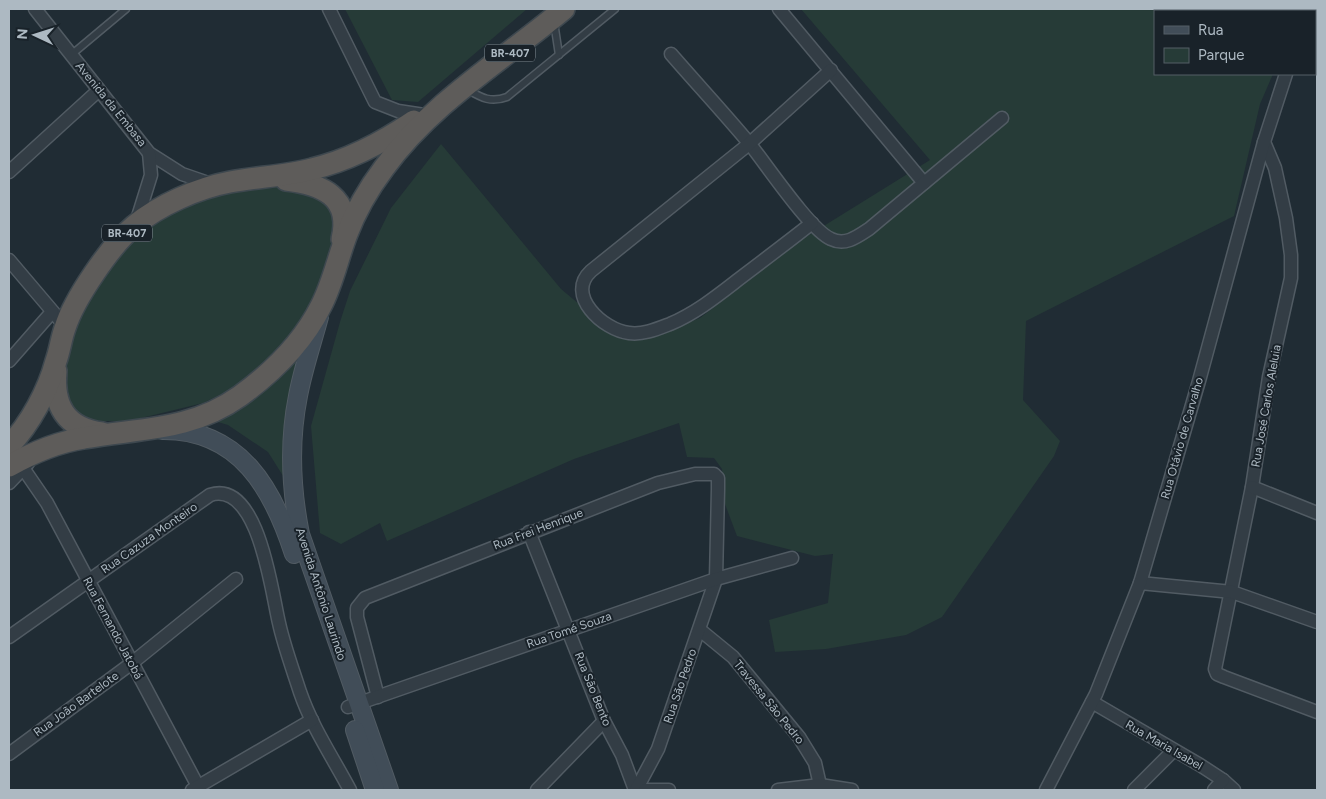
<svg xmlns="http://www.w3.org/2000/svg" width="1326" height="799" font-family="Figtree,sans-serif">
<rect width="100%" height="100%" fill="#202c34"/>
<g fill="#263b37">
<path d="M 345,9 L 527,9 L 418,102 L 392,100 Z"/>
<path d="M 801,9 L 1300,9 L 1299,11 L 1155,11 L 1155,74 L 1273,74 L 1260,104 L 1234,216 L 1026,321 L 1023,400 L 1060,441 L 1054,456 L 942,617 L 906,635 L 826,649 L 775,652 L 769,620 L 828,603 L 833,554 L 815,556 L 737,536 L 725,504 L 722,469 L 714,458 L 687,457 L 679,423 L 574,459 L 387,541 L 380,523 L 341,544 L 320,533 L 311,426 L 340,322 L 350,291 L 391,208 L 441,144 L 561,289 L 621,339 L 649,338 L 700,318 L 806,237 L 930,160 Z"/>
<path d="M 283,184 L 322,193 L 337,221 L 325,280 L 284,350 L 243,384 L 203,403 L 129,421 L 95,421 L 81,416 L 72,405 L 64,388 L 62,370 L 78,320 L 93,289 L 138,231 L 203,194 Z"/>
<path d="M 305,350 L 285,479 L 268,452 L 228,425 L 208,419 Z"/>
</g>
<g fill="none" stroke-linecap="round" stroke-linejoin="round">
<defs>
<g id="service">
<path d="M 554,22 L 559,55"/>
<path d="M 71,55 L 126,9"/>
<path d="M 468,90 C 482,98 491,103 507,97 L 615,9"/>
</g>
<g id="minor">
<path d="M 35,9 L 149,153 L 182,174 L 214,185"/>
<path d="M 329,9 L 375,102 L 398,111 L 424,115"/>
<path d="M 779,9 L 924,183"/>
<path d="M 1311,11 L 1312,9"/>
<path d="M 671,54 C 697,84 724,113 749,143 C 766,164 810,230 831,239 C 845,246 857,237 869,229 L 1002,118"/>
<path d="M 1264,142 L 1275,168 L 1286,218 L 1291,255 L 1291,278 L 1269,377 L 1252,487 L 1215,669 L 1217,674 L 1224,677 L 1317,712"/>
<path d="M 9,172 L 99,90"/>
<path d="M 136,223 L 151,175 L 149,153"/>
<path d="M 812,223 C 788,242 764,260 739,279 C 717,296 696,313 670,324 C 657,329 643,335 629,333 C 603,330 565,295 591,271 L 749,144 L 831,70"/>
<path d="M 9,260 L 65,326"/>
<path d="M 9,361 L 52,312"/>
<path d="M 23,468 L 47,503 L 200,790"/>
<path d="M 9,483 L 28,463"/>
<path d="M 1252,487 L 1317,513"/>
<path d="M 529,532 L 604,721 L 622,755 L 635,790"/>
<path d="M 1140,583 L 1232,592 L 1317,622"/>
<path d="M 700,630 L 733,657 L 799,737 L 815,763 L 820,785"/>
<path d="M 9,637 L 210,495 C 259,479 272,595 279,623 C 284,646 293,670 300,692 C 312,727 333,758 350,790"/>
<path d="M 378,697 L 357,617 L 357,608 L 365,598 L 658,483 L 695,474 L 714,474 L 718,478 L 718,489 L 716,579 L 658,749 L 636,790"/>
<path d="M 1092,702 L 1200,765 L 1223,780 L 1234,790"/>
<path d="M 348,707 L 716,579 L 792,558"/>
<path d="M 9,754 L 132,663 L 236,579"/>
<path d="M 192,790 L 312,720"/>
<path d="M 537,790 L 604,721"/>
<path d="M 645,790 L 669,790"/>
<path d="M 778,790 L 820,785 L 852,790"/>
<path d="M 1046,790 L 1096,694 L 1140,583 L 1199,381 L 1264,142 L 1286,74"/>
<path d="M 1134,790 L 1173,751"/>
<path d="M 1214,790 L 1223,780"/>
</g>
<g id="secondary">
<path d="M 319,317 C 312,343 303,369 298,396 C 289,441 291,489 300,534 L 389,790"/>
<path d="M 162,430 C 240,429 273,489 294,554"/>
<path d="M 355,730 L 375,790"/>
</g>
<g id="trunk">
<path d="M 286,180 C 322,184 352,197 342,239"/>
<path d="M 56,371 C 53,405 65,428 102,433"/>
<path d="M 9,446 C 30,424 48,391 56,361 C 60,350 61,339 65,328 C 74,299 111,245 134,226 C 159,205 198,188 230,182 C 257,177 286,176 312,169 C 350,160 382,143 414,121"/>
<path d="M 9,466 C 32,453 58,442 84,438 C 140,428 191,431 240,396 C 273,372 303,342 321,306 C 333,283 338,257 347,234 C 356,210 369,188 384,168 C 432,102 503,60 564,9"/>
</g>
</defs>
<use href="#service" stroke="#515b63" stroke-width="9"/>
<use href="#minor" stroke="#515b63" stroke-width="15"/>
<use href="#secondary" stroke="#515b63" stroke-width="20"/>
<use href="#trunk" stroke="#3e484f" stroke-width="24"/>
<use href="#service" stroke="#333d45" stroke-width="6"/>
<use href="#minor" stroke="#333d45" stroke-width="12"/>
<use href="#secondary" stroke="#414d58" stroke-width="18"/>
<use href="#trunk" stroke="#5e5c5a" stroke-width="21"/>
</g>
<g text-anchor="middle" stroke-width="4" stroke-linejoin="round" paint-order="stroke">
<g fill="#192229" stroke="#818c94" stroke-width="1">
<rect x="485" y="44.5" width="50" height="17" rx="4"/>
<rect x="102" y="224.5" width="50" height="17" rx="4"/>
</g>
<g font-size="11" font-weight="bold" fill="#adb9c2">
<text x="510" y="57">BR-407</text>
<text x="127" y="237">BR-407</text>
</g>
<g font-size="12" fill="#adb9c2" stroke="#192229">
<text transform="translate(111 104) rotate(51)" y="4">Avenida da Embasa</text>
<text transform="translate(1266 406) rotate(-80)" y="4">Rua José Carlos Aleluia</text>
<text transform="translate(1182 438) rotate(-74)" y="4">Rua Otávio de Carvalho</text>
<text transform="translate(538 529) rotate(-21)" y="4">Rua Frei Henrique</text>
<text transform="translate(149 538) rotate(-35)" y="4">Rua Cazuza Monteiro</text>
<text transform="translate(321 594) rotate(72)" y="4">Avenida Antônio Laurindo</text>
<text transform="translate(113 628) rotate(62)" y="4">Rua Fernando Jatobá</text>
<text transform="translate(569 630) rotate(-19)" y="4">Rua Tomé Souza</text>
<text transform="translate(680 686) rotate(-71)" y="4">Rua São Pedro</text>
<text transform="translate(593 689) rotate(68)" y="4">Rua São Bento</text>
<text transform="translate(769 702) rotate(51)" y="4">Travessa São Pedro</text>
<text transform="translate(76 704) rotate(-36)" y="4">Rua João Bartelote</text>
<text transform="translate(1164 745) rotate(30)" y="4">Rua Maria Isabel</text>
</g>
</g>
<rect width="1326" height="799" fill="none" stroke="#adb9c2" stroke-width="20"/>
<rect x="1154" y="10" width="162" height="65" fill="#192229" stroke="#545e66"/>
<rect x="1164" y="26" width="25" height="8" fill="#414d58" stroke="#545e66"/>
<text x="1198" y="35" font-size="15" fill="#adb9c2">Rua</text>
<rect x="1164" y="48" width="25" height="15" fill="#263b37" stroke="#545e66"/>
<text x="1198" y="60" font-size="15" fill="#adb9c2">Parque</text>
<g transform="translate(35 35) rotate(274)" stroke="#192229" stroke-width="4" paint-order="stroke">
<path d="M0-4L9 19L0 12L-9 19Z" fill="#adb9c2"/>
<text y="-8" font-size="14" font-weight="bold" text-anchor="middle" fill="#adb9c2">N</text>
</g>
</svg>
